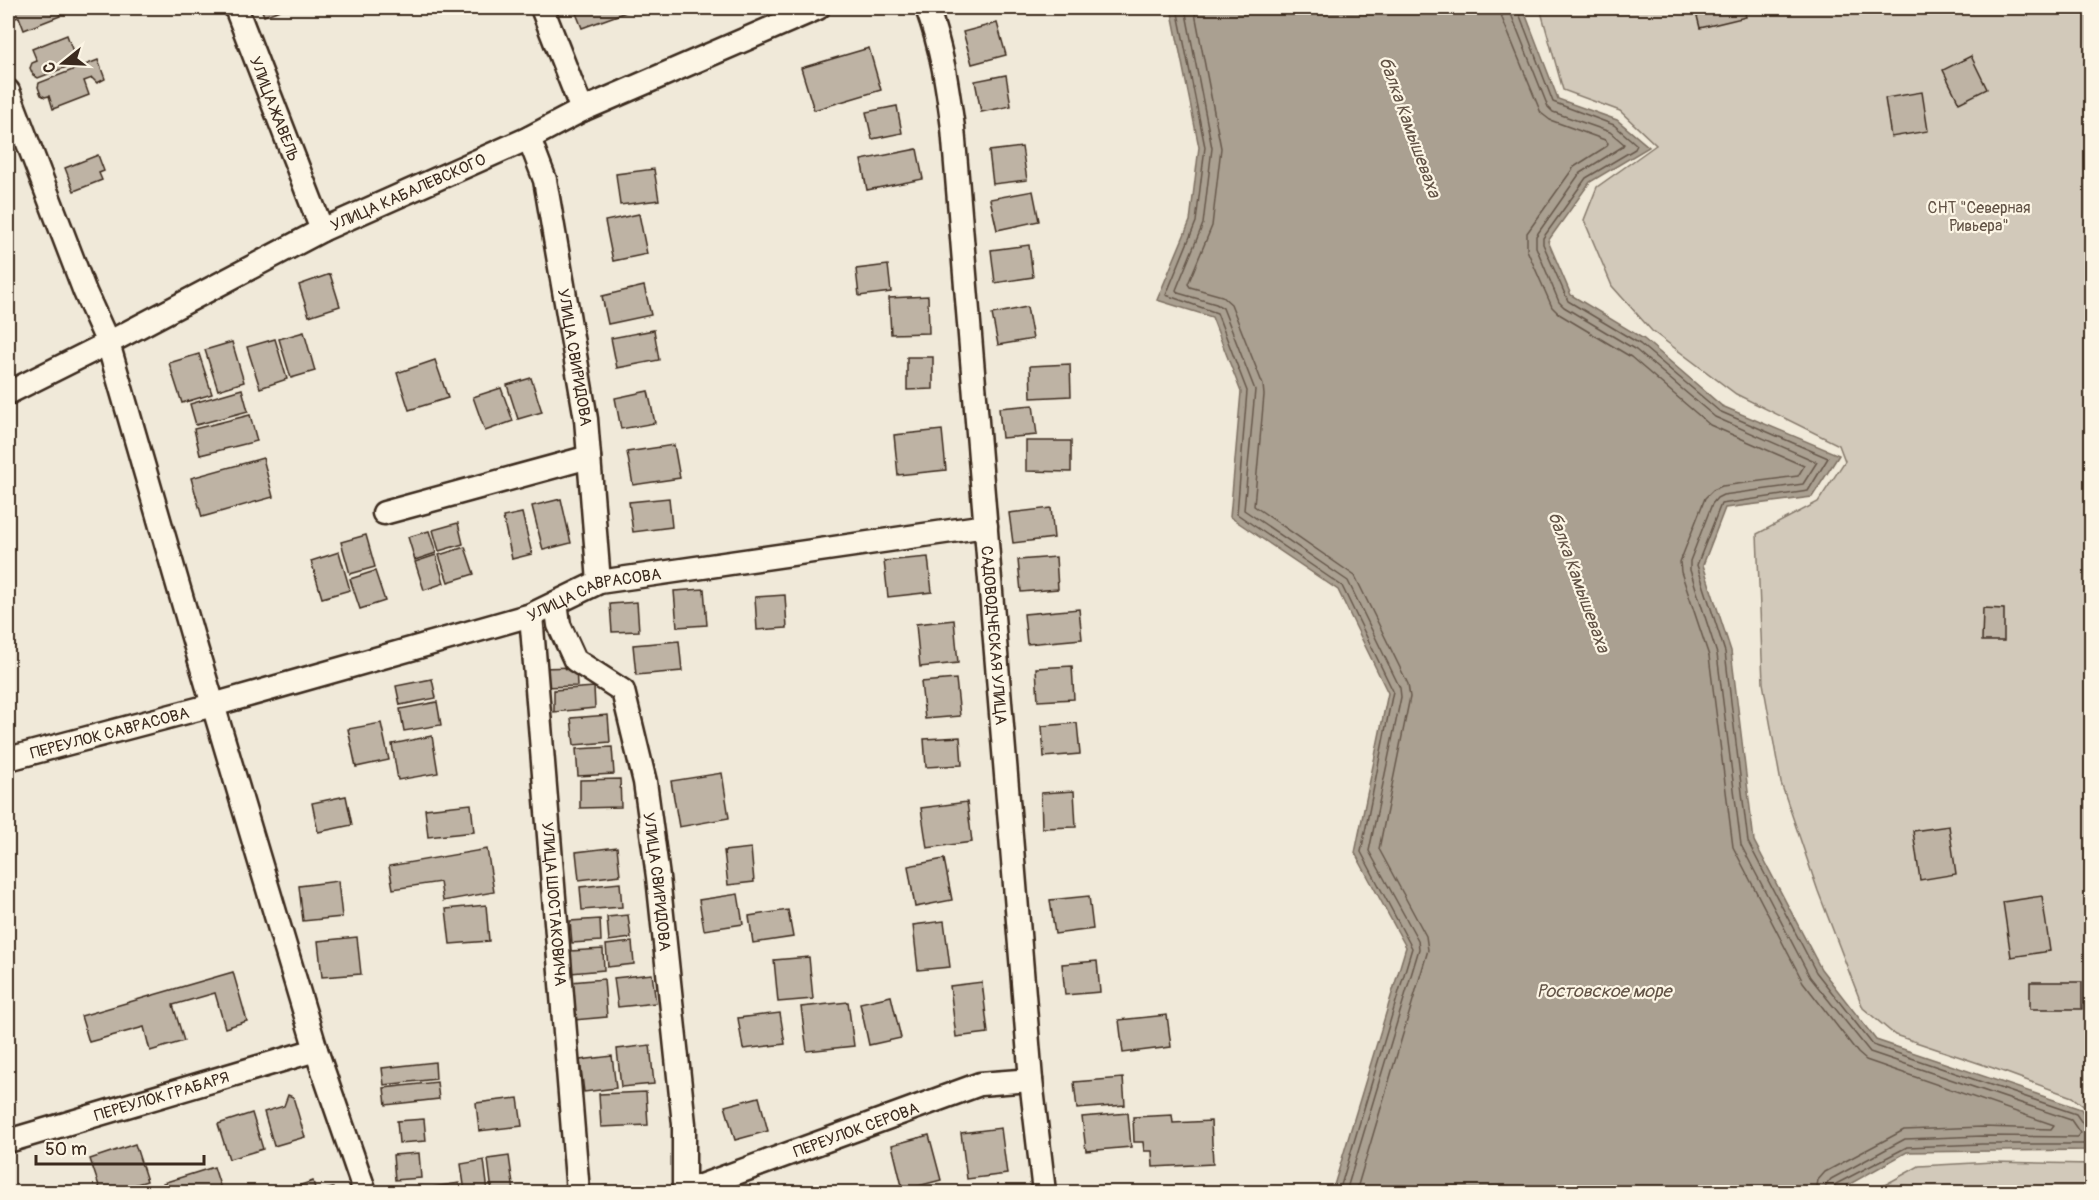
<svg xmlns="http://www.w3.org/2000/svg" width="2099" height="1200" font-family="Pangolin,sans-serif">
<rect width="100%" height="100%" fill="#f0e9d9"/>
<filter id="ink" filterUnits="userSpaceOnUse"><feTurbulence type="fractalNoise" baseFrequency=".0167" numOctaves="2"/><feDisplacementMap in="SourceGraphic" scale="12" xChannelSelector="R" yChannelSelector="G"/><feConvolveMatrix kernelMatrix="1 2 1 2 8 2 1 2 1" color-interpolation-filters="sRGB"/></filter>
<g filter="url(#ink)">
<g fill="#d2c9ba" stroke="#867a6c" stroke-width="1.5">
<path d="M 1540,8 L 2091,8 L 2091,1112 L 2072,1097 L 1993,1068 L 1895,1035 L 1863,1008 L 1818,891 L 1781,783 L 1763,683 L 1757,534 L 1818,502 L 1845,461 L 1839,445 L 1736,394 L 1652,331 L 1612,286 L 1584,220 L 1597,187 L 1656,145 L 1620,111 L 1563,90 Z"/>
<path d="M 1993,1162 L 2091,1164 L 2091,1192 L 1872,1192 L 1919,1166 Z"/>
</g>
<path fill="#aaa091" stroke="#7e7163" stroke-width="1.5" d="M 1171,8 L 1523,8 L 1558,99 L 1617,120 L 1649,147 L 1590,182 L 1548,241 L 1571,295 L 1644,339 L 1722,406 L 1839,455 L 1812,497 L 1725,508 L 1703,565 L 1731,651 L 1754,841 L 1821,969 L 1876,1040 L 2081,1109 L 2091,1127 L 2091,1150 L 1907,1152 L 1839,1190 L 1837,1192 L 1332,1192 L 1406,947 L 1355,853 L 1388,693 L 1338,590 L 1230,517 L 1241,392 L 1212,317 L 1157,300 L 1190,221 L 1199,147 Z"/>
<g fill="none" stroke-linecap="round" stroke-linejoin="round">
<g stroke="#67594c" stroke-width="1.5">
<path d="M 1177,8 L 1205,147 L 1196,222 L 1166,295 L 1217,313 L 1247,391 L 1237,514 L 1342,586 L 1393,691 L 1361,852 L 1412,948 L 1339,1192"/>
<path d="M 1185,8 L 1212,148 L 1203,224 L 1176,290 L 1178,293 L 1216,304 L 1223,308 L 1255,390 L 1244,510 L 1348,581 L 1400,688 L 1401,697 L 1369,851 L 1418,940 L 1419,949 L 1346,1192"/>
<path d="M 1194,8 L 1221,148 L 1212,226 L 1188,284 L 1190,287 L 1222,296 L 1231,304 L 1263,385 L 1264,395 L 1254,506 L 1355,576 L 1408,684 L 1410,697 L 1379,849 L 1426,936 L 1428,950 L 1356,1192"/>
<path d="M 1501,8 L 1502,18 L 1541,113 L 1550,120 L 1605,140 L 1608,143 L 1607,146 L 1574,167 L 1527,233 L 1527,250 L 1552,307 L 1559,314 L 1631,357 L 1710,425 L 1804,466 L 1798,476 L 1722,486 L 1713,490 L 1705,498 L 1680,562 L 1681,572 L 1709,656 L 1733,847 L 1803,982 L 1858,1053 L 1866,1060 L 2054,1125 L 2051,1129 L 1982,1127 L 1904,1130 L 1825,1172 L 1818,1180 L 1816,1192"/>
<path d="M 1510,8 L 1511,14 L 1548,107 L 1553,112 L 1610,132 L 1624,144 L 1622,147 L 1580,173 L 1536,236 L 1536,247 L 1559,302 L 1564,307 L 1636,350 L 1715,417 L 1817,462 L 1803,484 L 1723,495 L 1717,498 L 1712,504 L 1690,561 L 1690,570 L 1717,654 L 1741,845 L 1810,977 L 1870,1052 L 2071,1120 L 2080,1133 L 2077,1137 L 1982,1136 L 1905,1139 L 1831,1179 L 1826,1185 L 1825,1192"/>
<path d="M 1517,8 L 1553,102 L 1614,125 L 1637,145 L 1635,149 L 1586,178 L 1543,238 L 1543,244 L 1568,301 L 1640,344 L 1719,411 L 1828,458 L 1808,491 L 1721,504 L 1697,565 L 1725,652 L 1748,842 L 1816,972 L 1873,1045 L 2076,1114 L 2085,1127 L 2092,1129"/>
<path d="M 1832,1192 L 1836,1184 L 1907,1147 L 1982,1144 L 2092,1144"/>
</g>
</g>
<g fill="#beb3a4" stroke="#3b2a1e" stroke-width="1.5">
<path d="M 8,8 L 57,8 L 60,16 L 24,30 L 19,17 L 16,18 L 11,16 Z"/>
<path d="M 261,8 L 285,8 L 264,16 Z"/>
<path d="M 574,8 L 637,8 L 582,28 Z"/>
<path d="M 1695,8 L 1744,8 L 1746,17 L 1700,28 Z"/>
<path d="M 997,23 L 1006,55 L 972,64 L 963,32 Z"/>
<path d="M 67,35 L 77,63 L 38,78 L 33,75 L 30,68 L 32,63 L 37,61 L 32,49 Z"/>
<path d="M 869,48 L 881,90 L 814,110 L 801,68 Z"/>
<path d="M 1971,56 L 1987,89 L 1959,103 L 1943,70 Z"/>
<path d="M 98,60 L 105,79 L 97,83 L 92,78 L 84,81 L 89,95 L 53,109 L 49,96 L 45,97 L 41,95 L 38,87 L 39,83 Z"/>
<path d="M 1006,75 L 1011,106 L 981,112 L 975,81 Z"/>
<path d="M 1922,92 L 1928,131 L 1891,137 L 1885,98 Z"/>
<path d="M 897,106 L 902,133 L 872,139 L 866,112 Z"/>
<path d="M 1022,147 L 1027,180 L 993,184 L 989,151 Z"/>
<path d="M 917,149 L 923,179 L 867,190 L 861,160 Z"/>
<path d="M 98,155 L 104,171 L 99,173 L 102,180 L 74,191 L 65,168 Z"/>
<path d="M 654,169 L 659,200 L 620,205 L 616,174 Z"/>
<path d="M 1033,191 L 1039,221 L 997,230 L 990,199 Z"/>
<path d="M 639,214 L 647,254 L 613,261 L 605,221 Z"/>
<path d="M 1029,245 L 1033,277 L 995,283 L 991,250 Z"/>
<path d="M 888,265 L 891,292 L 859,296 L 856,269 Z"/>
<path d="M 330,274 L 340,306 L 309,316 L 299,285 Z"/>
<path d="M 644,286 L 651,315 L 608,324 L 602,296 Z"/>
<path d="M 928,296 L 929,333 L 891,334 L 889,298 Z"/>
<path d="M 1027,307 L 1033,339 L 998,345 L 992,314 Z"/>
<path d="M 654,330 L 659,360 L 617,368 L 611,338 Z"/>
<path d="M 304,332 L 315,371 L 291,378 L 279,339 Z"/>
<path d="M 275,339 L 287,379 L 260,388 L 247,347 Z"/>
<path d="M 232,342 L 244,382 L 218,390 L 205,350 Z"/>
<path d="M 199,354 L 212,394 L 182,403 L 169,363 Z"/>
<path d="M 907,357 L 933,357 L 933,389 L 907,390 Z"/>
<path d="M 435,360 L 448,398 L 409,410 L 397,373 Z"/>
<path d="M 1070,364 L 1071,396 L 1031,398 L 1030,366 Z"/>
<path d="M 531,378 L 542,412 L 518,419 L 507,385 Z"/>
<path d="M 501,388 L 513,421 L 485,431 L 473,397 Z"/>
<path d="M 242,389 L 248,411 L 196,425 L 190,404 Z"/>
<path d="M 648,391 L 655,423 L 621,429 L 615,398 Z"/>
<path d="M 1033,405 L 1037,435 L 1002,438 L 999,408 Z"/>
<path d="M 250,415 L 257,441 L 200,455 L 194,429 Z"/>
<path d="M 942,430 L 946,470 L 898,475 L 894,435 Z"/>
<path d="M 1026,441 L 1071,441 L 1071,472 L 1026,471 Z"/>
<path d="M 674,445 L 680,478 L 633,485 L 627,452 Z"/>
<path d="M 263,458 L 273,497 L 202,517 L 191,478 Z"/>
<path d="M 669,498 L 672,527 L 633,532 L 629,502 Z"/>
<path d="M 561,499 L 571,543 L 543,550 L 532,506 Z"/>
<path d="M 1051,508 L 1054,538 L 1013,543 L 1009,513 Z"/>
<path d="M 522,513 L 532,554 L 512,559 L 503,517 Z"/>
<path d="M 458,523 L 463,544 L 439,551 L 433,530 Z"/>
<path d="M 429,531 L 436,553 L 415,560 L 408,537 Z"/>
<path d="M 366,535 L 375,567 L 350,574 L 341,542 Z"/>
<path d="M 465,547 L 474,574 L 448,582 L 439,555 Z"/>
<path d="M 339,552 L 350,590 L 322,598 L 311,561 Z"/>
<path d="M 436,555 L 444,583 L 424,590 L 415,562 Z"/>
<path d="M 928,557 L 932,592 L 888,597 L 884,561 Z"/>
<path d="M 1056,557 L 1058,589 L 1021,592 L 1018,560 Z"/>
<path d="M 375,571 L 385,601 L 360,609 L 350,579 Z"/>
<path d="M 704,589 L 707,625 L 677,627 L 674,591 Z"/>
<path d="M 785,595 L 787,628 L 757,630 L 755,597 Z"/>
<path d="M 637,602 L 639,631 L 612,632 L 610,604 Z"/>
<path d="M 1983,608 L 2004,609 L 2004,641 L 1982,641 Z"/>
<path d="M 1079,609 L 1082,639 L 1027,644 L 1024,614 Z"/>
<path d="M 954,620 L 958,663 L 920,667 L 916,624 Z"/>
<path d="M 679,641 L 682,671 L 636,675 L 633,645 Z"/>
<path d="M 1072,666 L 1074,699 L 1038,701 L 1036,668 Z"/>
<path d="M 576,667 L 577,686 L 541,687 L 541,668 Z"/>
<path d="M 432,679 L 436,698 L 400,705 L 396,686 Z"/>
<path d="M 956,679 L 960,716 L 925,719 L 921,682 Z"/>
<path d="M 594,687 L 595,708 L 554,712 L 554,690 Z"/>
<path d="M 437,702 L 441,725 L 404,731 L 400,709 Z"/>
<path d="M 608,715 L 610,742 L 574,745 L 571,718 Z"/>
<path d="M 381,723 L 389,760 L 356,767 L 348,729 Z"/>
<path d="M 1077,723 L 1080,754 L 1044,757 L 1042,726 Z"/>
<path d="M 432,736 L 438,773 L 398,780 L 392,744 Z"/>
<path d="M 960,737 L 962,765 L 926,767 L 924,739 Z"/>
<path d="M 612,747 L 614,774 L 578,776 L 576,749 Z"/>
<path d="M 722,773 L 729,818 L 679,827 L 671,781 Z"/>
<path d="M 620,779 L 621,807 L 580,808 L 580,780 Z"/>
<path d="M 1074,791 L 1076,827 L 1042,828 L 1041,793 Z"/>
<path d="M 346,796 L 352,825 L 318,832 L 312,803 Z"/>
<path d="M 967,802 L 972,842 L 927,848 L 921,808 Z"/>
<path d="M 471,804 L 474,832 L 428,837 L 425,809 Z"/>
<path d="M 1949,826 L 1956,874 L 1920,880 L 1913,831 Z"/>
<path d="M 617,847 L 620,875 L 579,880 L 576,852 Z"/>
<path d="M 751,848 L 754,882 L 728,885 L 724,851 Z"/>
<path d="M 487,849 L 494,892 L 443,901 L 440,882 L 393,889 L 389,866 Z"/>
<path d="M 944,859 L 952,900 L 915,907 L 908,866 Z"/>
<path d="M 338,881 L 342,917 L 303,921 L 299,886 Z"/>
<path d="M 620,883 L 622,907 L 582,910 L 580,887 Z"/>
<path d="M 738,894 L 743,924 L 704,930 L 699,900 Z"/>
<path d="M 1089,896 L 1093,929 L 1055,934 L 1050,900 Z"/>
<path d="M 2042,896 L 2050,951 L 2011,957 L 2003,902 Z"/>
<path d="M 486,905 L 489,941 L 450,944 L 446,909 Z"/>
<path d="M 788,910 L 793,937 L 753,943 L 749,916 Z"/>
<path d="M 628,915 L 631,938 L 609,941 L 607,917 Z"/>
<path d="M 600,919 L 601,941 L 572,943 L 570,921 Z"/>
<path d="M 944,921 L 950,967 L 918,970 L 913,925 Z"/>
<path d="M 357,937 L 361,974 L 322,977 L 318,941 Z"/>
<path d="M 632,942 L 634,964 L 608,967 L 606,945 Z"/>
<path d="M 603,949 L 604,970 L 571,973 L 570,951 Z"/>
<path d="M 809,957 L 813,999 L 778,1002 L 774,960 Z"/>
<path d="M 1097,961 L 1100,992 L 1065,995 L 1062,964 Z"/>
<path d="M 233,972 L 247,1021 L 225,1028 L 215,993 L 173,1005 L 184,1041 L 150,1051 L 144,1027 L 89,1042 L 81,1016 Z"/>
<path d="M 652,974 L 656,1003 L 618,1007 L 614,978 Z"/>
<path d="M 604,979 L 607,1017 L 574,1020 L 571,982 Z"/>
<path d="M 982,982 L 988,1033 L 956,1037 L 950,986 Z"/>
<rect x="2030" y="982" width="52" height="27"/>
<path d="M 891,996 L 901,1038 L 869,1045 L 860,1003 Z"/>
<path d="M 848,1002 L 854,1046 L 807,1051 L 801,1007 Z"/>
<path d="M 780,1013 L 785,1044 L 743,1049 L 738,1018 Z"/>
<path d="M 1167,1015 L 1171,1047 L 1123,1053 L 1119,1020 Z"/>
<path d="M 650,1045 L 654,1084 L 621,1087 L 617,1049 Z"/>
<path d="M 612,1056 L 616,1088 L 584,1092 L 580,1060 Z"/>
<path d="M 435,1062 L 436,1079 L 384,1085 L 382,1068 Z"/>
<path d="M 1123,1078 L 1125,1105 L 1077,1109 L 1074,1082 Z"/>
<path d="M 437,1082 L 439,1099 L 386,1105 L 384,1088 Z"/>
<path d="M 646,1092 L 648,1125 L 601,1127 L 599,1094 Z"/>
<path d="M 288,1095 L 293,1097 L 305,1137 L 274,1146 L 264,1112 L 284,1106 Z"/>
<path d="M 759,1097 L 768,1131 L 735,1140 L 725,1106 Z"/>
<path d="M 518,1098 L 522,1126 L 479,1131 L 476,1103 Z"/>
<path d="M 252,1113 L 263,1149 L 229,1159 L 218,1124 Z"/>
<path d="M 1128,1113 L 1131,1147 L 1086,1151 L 1082,1117 Z"/>
<path d="M 1172,1115 L 1173,1123 L 1211,1121 L 1213,1164 L 1153,1167 L 1152,1151 L 1144,1151 L 1143,1142 L 1134,1142 L 1133,1117 Z"/>
<path d="M 424,1119 L 426,1141 L 399,1143 L 397,1121 Z"/>
<path d="M 1001,1128 L 1007,1174 L 967,1179 L 961,1133 Z"/>
<path d="M 929,1135 L 941,1180 L 903,1190 L 892,1145 Z"/>
<path d="M 135,1144 L 147,1181 L 111,1192 L 101,1192 L 90,1159 Z"/>
<path d="M 419,1153 L 421,1178 L 395,1180 L 393,1155 Z"/>
<path d="M 509,1156 L 514,1192 L 492,1192 L 488,1159 Z"/>
<path d="M 484,1160 L 488,1192 L 465,1192 L 461,1164 Z"/>
<path d="M 214,1167 L 222,1192 L 166,1192 L 163,1183 Z"/>
<path d="M 313,1181 L 316,1192 L 297,1192 L 295,1187 Z"/>
<path d="M 459,1183 L 461,1192 L 434,1192 L 434,1187 Z"/>
<path d="M 333,1188 L 334,1192 L 317,1192 Z"/>
<path d="M 967,1188 L 968,1192 L 938,1192 Z"/>
</g>
<g fill="none" stroke-linecap="round" stroke-linejoin="round">
<defs>
<g id="minor">
<path id="s1" d="M 236,8 L 322,230"/>
<path d="M 542,8 L 582,110"/>
<path id="s2" d="M 927,8 C 942,49 947,84 953,128 L 1031,1080 L 1044,1192"/>
<path d="M 8,91 L 85,292 L 108,343 L 197,651 L 316,1050 L 365,1192"/>
<path id="s3" d="M 529,138 L 545,180 L 586,419 L 599,582"/>
<path id="s4" d="M 8,393 L 108,343 L 322,230 L 529,138 L 582,110 L 818,8"/>
<path d="M 384,513 L 589,457"/>
<path id="s5" d="M 556,603 L 559,625 L 575,660 L 623,691 L 645,782 L 658,877 L 684,1124 L 684,1192"/>
<path id="s6" d="M 531,615 L 578,1192"/>
<path id="s7" d="M 8,759 L 213,705 L 531,615 L 599,582 L 986,526"/>
<path id="s8" d="M 8,1141 L 316,1050"/>
<path id="s9" d="M 684,1192 L 980,1084 L 1031,1080"/>
</g>
</defs>
<use href="#minor" stroke="#3b2a1e" stroke-width="27"/>
<use href="#minor" stroke="#fcf5e5" stroke-width="22"/>
</g>
</g>
<g text-anchor="middle" stroke-width="4.5" stroke-linejoin="round" paint-order="stroke">
<g font-size="16" fill="#3b2a1e" stroke="#fcf5e5">
<text dy="6" stroke="none"><textPath href="#s1" startOffset="108">УЛИЦА ЖАВЕЛЬ</textPath></text>
<text dy="6" stroke="none"><textPath href="#s4" startOffset="448">УЛИЦА КАБАЛЕВСКОГО</textPath></text>
<text dy="6" stroke="none"><textPath href="#s3" startOffset="225">УЛИЦА СВИРИДОВА</textPath></text>
<text dy="6" stroke="none"><textPath href="#s7" startOffset="610">УЛИЦА САВРАСОВА</textPath></text>
<text dy="6" stroke="none"><textPath href="#s2" startOffset="632">САДОВОДЧЕСКАЯ УЛИЦА</textPath></text>
<text dy="6" stroke="none"><textPath href="#s7" startOffset="105">ПЕРЕУЛОК САВРАСОВА</textPath></text>
<text dy="6" stroke="none"><textPath href="#s5" startOffset="312">УЛИЦА СВИРИДОВА</textPath></text>
<text dy="6" stroke="none"><textPath href="#s6" startOffset="290">УЛИЦА ШОСТАКОВИЧА</textPath></text>
<text dy="6" stroke="none"><textPath href="#s8" startOffset="160">ПЕРЕУЛОК ГРАБАРЯ</textPath></text>
<text dy="6" stroke="none"><textPath href="#s9" startOffset="183">ПЕРЕУЛОК СЕРОВА</textPath></text>
</g>
<g font-size="16" fill="#615245" stroke="#fcf5e5">
<text x="1979" y="213">СНТ "Северная<tspan x="1979" dy="18">Ривьера"</tspan></text>
</g>
<g font-size="18" font-style="italic" fill="#625346" stroke="#fcf5e5">
<text transform="translate(1410 127) rotate(70)" y="6">балка Камышеваха</text>
<text transform="translate(1579 582) rotate(70)" y="6">балка Камышеваха</text>
<text x="1604" y="997">Ростовское море</text>
</g>
</g>
<rect width="2099" height="1200" fill="none" stroke="#fcf5e5" stroke-width="30"/>
<rect x="15" y="15" width="2069" height="1170" fill="none" stroke="#3b2a1e" stroke-width="2" filter="url(#ink)"/>
<g transform="translate(63 63) rotate(252)" stroke="#fcf5e5" stroke-width="4.5" paint-order="stroke">
<path d="M0-4.5L10 22L0 15L-10 22Z" fill="#3b2a1e"/>
<text y="-9" font-size="16" font-weight="bold" text-anchor="middle" fill="#3b2a1e">С</text>
</g>
<path d="M36 1155v9h168v-9" fill="none" stroke="#3b2a1e" stroke-width="3"/>
<text x="45" y="1155" font-size="18" fill="#3b2a1e" stroke="#fcf5e5" stroke-width="4.5" paint-order="stroke">50 m</text>
</svg>
